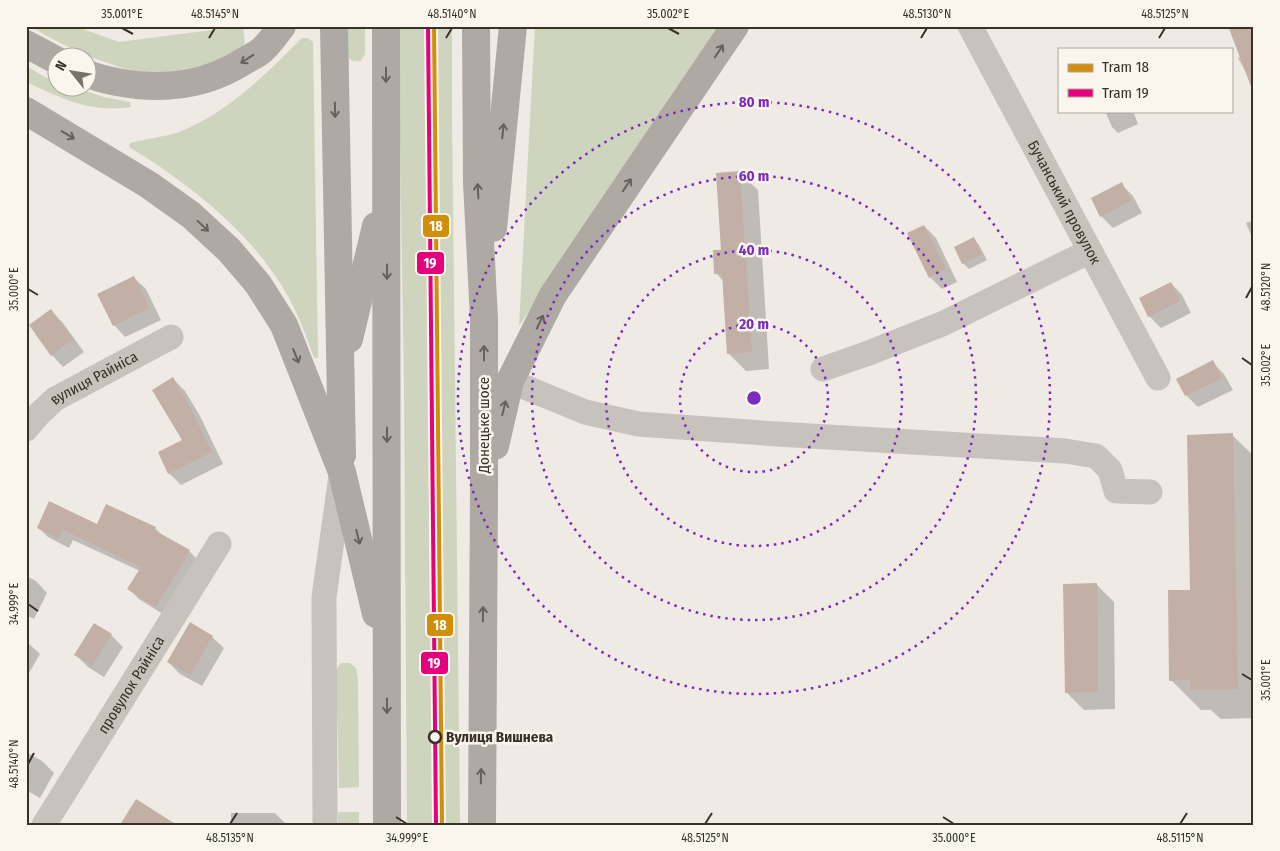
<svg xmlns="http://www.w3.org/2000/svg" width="1280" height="851" font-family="'Fira Sans Condensed',sans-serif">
<rect width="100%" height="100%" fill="#efeae4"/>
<g fill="#cfd4be">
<path d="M 30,26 L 75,26 L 119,42 L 243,26 L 245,43 C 236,54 229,56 217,62 C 212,64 208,67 203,68 C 187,72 155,75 139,72 C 103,64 60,45 30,26 Z"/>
<path d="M 347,26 L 365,26 L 365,54 L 361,61 C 354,62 350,61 347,55 Z"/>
<path d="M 398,26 L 452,26 L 452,113 L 460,825 L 407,825 L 404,386 Z"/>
<path d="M 535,26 L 723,26 L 519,326 Z"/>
<path d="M 302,38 L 308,38 L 313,42 L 318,358 L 314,358 C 307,337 299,317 289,298 C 254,234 190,184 129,147 L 130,143 C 146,139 164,137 179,132 C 228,113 266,74 302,38 Z"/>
<path d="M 26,66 L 45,77 L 57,81 L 58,88 L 77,88 L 104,97 L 130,102 L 131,107 C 89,113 64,99 26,82 Z"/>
<path d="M 341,663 L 350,663 L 356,668 L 358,680 L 359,787 L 339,788 L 336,670 Z"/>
<rect x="338" y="812" width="21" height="13"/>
</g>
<g fill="#0003">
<path d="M 1241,56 L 1254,86 L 1238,58 Z"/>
<path d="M 1105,111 L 1133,111 L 1138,124 L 1118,133 L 1112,127 Z"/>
<path d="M 740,173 L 758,190 L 769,369 L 746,371 L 728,353 L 724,282 L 716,273 L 722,251 Z"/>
<path d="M 1121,184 L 1133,196 L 1142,213 L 1113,228 L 1101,216 Z"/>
<path d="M 1254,220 L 1254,242 L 1246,223 Z"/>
<path d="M 924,226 L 936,238 L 957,282 L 942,289 L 930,277 Z"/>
<path d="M 974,239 L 979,245 L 987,260 L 969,269 L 963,263 Z"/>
<path d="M 134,278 L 146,289 L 161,320 L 125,337 L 114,325 Z"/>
<path d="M 1171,283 L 1182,295 L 1191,313 L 1161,328 L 1149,316 Z"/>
<path d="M 51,311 L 63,323 L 84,352 L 63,367 L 52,355 Z"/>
<path d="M 1212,362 L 1224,374 L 1233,390 L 1198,407 L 1186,395 Z"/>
<path d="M 173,379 L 185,391 L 200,416 L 223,464 L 181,485 L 169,473 L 184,440 Z"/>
<path d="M 1232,435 L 1254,456 L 1254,718 L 1221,719 L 1211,710 L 1201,710 L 1171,680 L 1191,591 Z"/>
<path d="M 97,526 L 155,528 L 164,537 L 189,551 L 199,561 L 166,616 L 139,599 L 129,589 L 140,571 L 73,540 L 69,548 L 48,537 L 38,527 Z"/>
<path d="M 26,576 L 36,581 L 47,593 L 34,619 L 26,615 Z"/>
<path d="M 1096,584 L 1114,602 L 1115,709 L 1084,710 L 1066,692 Z"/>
<path d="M 95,625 L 111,635 L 123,647 L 104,677 L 88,667 L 76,655 Z"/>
<path d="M 212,637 L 224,648 L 202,686 L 180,674 L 168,662 Z"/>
<path d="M 26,641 L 40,654 L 29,673 L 26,671 Z"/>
<path d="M 26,752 L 42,761 L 54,773 L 40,798 L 26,790 Z"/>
<path d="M 231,813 L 275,813 L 287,825 L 231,825 Z"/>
</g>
<g fill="#c2b0a6">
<path d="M 1228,26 L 1254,26 L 1254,89 L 1252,89 Z"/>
<path d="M 740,171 L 752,352 L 727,354 L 722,274 L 714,274 L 713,250 L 721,250 L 716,173 Z"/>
<path d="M 1122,182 L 1131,201 L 1100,217 L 1091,198 Z"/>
<path d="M 924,225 L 946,269 L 929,278 L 907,233 Z"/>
<path d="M 974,237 L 982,254 L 962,264 L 954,247 Z"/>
<path d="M 134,276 L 150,308 L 113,326 L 97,294 Z"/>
<path d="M 1171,282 L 1180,301 L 1148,317 L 1139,298 Z"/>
<path d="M 51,309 L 73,339 L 51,356 L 29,325 Z"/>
<path d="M 1213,360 L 1222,378 L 1185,396 L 1176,379 Z"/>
<path d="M 173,377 L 188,403 L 212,452 L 168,474 L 158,452 L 182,440 L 152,390 Z"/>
<path d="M 1233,433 L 1238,689 L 1190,690 L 1190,680 L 1169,681 L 1168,590 L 1190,590 L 1187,435 Z"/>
<path d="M 49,501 L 97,524 L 106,504 L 156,527 L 154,530 L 190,550 L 181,567 L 155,607 L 127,589 L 141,567 L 63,530 L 59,539 L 37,528 Z"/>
<path d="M 1097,583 L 1098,692 L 1065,693 L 1063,584 Z"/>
<path d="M 190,622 L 213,636 L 190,675 L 167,662 Z"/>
<path d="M 94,623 L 112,634 L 92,666 L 74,655 Z"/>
<path d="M 136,799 L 177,825 L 120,825 Z"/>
</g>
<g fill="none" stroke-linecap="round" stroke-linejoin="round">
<g stroke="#c8c2bc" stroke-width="25">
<path id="s1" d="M 970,26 L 1158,378"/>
<path d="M 823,369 L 866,354 L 942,324 L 1090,251"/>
<path d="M 510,381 L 585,412 L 638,424 L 777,434 L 1065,451 L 1096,456 L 1110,470 L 1116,491 L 1150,492"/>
<path id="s2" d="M 26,429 L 38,415 L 55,399 L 171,337"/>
<path id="s3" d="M 44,825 L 219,544"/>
<path d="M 325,825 L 324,597 L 341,476"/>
</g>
<g stroke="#aea9a3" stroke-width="28">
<path d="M 334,26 L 342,455"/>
<path d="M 386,26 L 387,825"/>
<path d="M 476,26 L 477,182 L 484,319 L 484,489 L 482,825"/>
<path d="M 26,44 L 58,61"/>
<path d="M 88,74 C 97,78 107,80 117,82 C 164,91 206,86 246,60 C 251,57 258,54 262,50 C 270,43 276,34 282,26"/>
<path d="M 26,111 L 149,185 L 191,215 L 229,250 L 258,284 L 284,325 L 342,472 L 376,614"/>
<path d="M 493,228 L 513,26"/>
<path d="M 349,339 L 376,226"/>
<path d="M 495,446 L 510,381 L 553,295 L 735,26"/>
</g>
<defs>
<path id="tram-1" d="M 434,26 L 442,825"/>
<path id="tram-2" d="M 428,26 L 436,825"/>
</defs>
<use href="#tram-1" stroke="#faf5ed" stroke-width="8"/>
<use href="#tram-2" stroke="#faf5ed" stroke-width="8"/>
<use href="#tram-1" stroke="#d18e08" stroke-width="4"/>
<use href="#tram-2" stroke="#e5007d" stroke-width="4"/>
</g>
<defs><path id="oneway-shaft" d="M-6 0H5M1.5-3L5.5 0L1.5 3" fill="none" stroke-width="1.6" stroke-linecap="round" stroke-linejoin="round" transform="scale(1.25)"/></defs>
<g stroke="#68605a">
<use href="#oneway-shaft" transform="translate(719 51) rotate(-56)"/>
<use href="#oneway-shaft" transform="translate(247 59) rotate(147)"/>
<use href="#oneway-shaft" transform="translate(386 75) rotate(90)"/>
<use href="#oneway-shaft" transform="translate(335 110) rotate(89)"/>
<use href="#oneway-shaft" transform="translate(503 131) rotate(-84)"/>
<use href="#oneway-shaft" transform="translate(68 135) rotate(31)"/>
<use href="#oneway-shaft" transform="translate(627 185) rotate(-56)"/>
<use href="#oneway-shaft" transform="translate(478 191) rotate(-93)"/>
<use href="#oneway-shaft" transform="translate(203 226) rotate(43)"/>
<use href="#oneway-shaft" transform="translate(387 272) rotate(90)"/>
<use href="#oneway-shaft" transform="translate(540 322) rotate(-64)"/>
<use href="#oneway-shaft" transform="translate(484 353) rotate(-90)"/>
<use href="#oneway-shaft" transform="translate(296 356) rotate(68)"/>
<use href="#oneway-shaft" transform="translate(504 408) rotate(-76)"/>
<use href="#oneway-shaft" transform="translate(387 435) rotate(90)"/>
<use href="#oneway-shaft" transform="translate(358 537) rotate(76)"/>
<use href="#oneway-shaft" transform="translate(483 614) rotate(-89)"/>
<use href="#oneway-shaft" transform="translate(387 706) rotate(90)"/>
<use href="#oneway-shaft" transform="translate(481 776) rotate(-89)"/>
</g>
<path fill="none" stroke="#39302a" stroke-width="2" d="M 122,28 L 133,34M 668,28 L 679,34M 209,38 L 215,28M 446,38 L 452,28M 921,38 L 927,28M 1159,38 L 1165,28M 28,289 L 38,295M 1246,298 L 1252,287M 1242,358 L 1252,365M 28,604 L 38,611M 1242,674 L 1252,680M 28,764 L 34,753M 396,817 L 407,824M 943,817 L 954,824M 230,824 L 237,813M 705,824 L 712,813M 1180,824 L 1187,813"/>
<g fill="none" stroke="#7b2cbf" stroke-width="2.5" stroke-dasharray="2.5 5">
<circle cx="754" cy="398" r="74"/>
<circle cx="754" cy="398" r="148"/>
<circle cx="754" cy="398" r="222"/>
<circle cx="754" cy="398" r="296"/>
</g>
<circle fill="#faf5ed" stroke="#39302a" stroke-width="2.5" cx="435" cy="737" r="6"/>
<g text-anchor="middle" stroke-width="5" stroke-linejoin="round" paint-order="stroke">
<g font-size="15" fill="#39302a" stroke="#faf5ed">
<text dy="5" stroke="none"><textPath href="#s1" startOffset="200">Бучанський провулок</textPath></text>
<text dy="5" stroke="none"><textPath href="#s2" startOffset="86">вулиця Райніса</textPath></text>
<text transform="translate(484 425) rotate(-90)" y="5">Донецьке шосе</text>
<text dy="5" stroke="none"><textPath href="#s3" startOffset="165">провулок Райніса</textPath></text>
</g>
<g font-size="15" font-weight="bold" fill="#39302a" stroke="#faf5ed" text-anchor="start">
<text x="446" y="742">Вулиця Вишнева</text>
</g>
</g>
<circle cx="754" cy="398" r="8" fill="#7b2cbf" stroke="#faf5ed" stroke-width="2.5"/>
<g font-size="15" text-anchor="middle" font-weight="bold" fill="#7b2cbf" stroke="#faf5ed" stroke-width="5" stroke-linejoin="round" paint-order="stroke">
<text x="754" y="107">80 m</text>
<text x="754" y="181">60 m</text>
<text x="754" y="255">40 m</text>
<text x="754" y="329">20 m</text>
</g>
<g stroke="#faf5ed" stroke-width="2">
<rect x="422" y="214" width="28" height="24" rx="5" fill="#d18e08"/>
<rect x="416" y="251" width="29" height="24" rx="5" fill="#e5007d"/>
<rect x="426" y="613" width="28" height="24" rx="5" fill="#d18e08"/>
<rect x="420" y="651" width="29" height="24" rx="5" fill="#e5007d"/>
</g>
<g font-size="14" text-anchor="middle" font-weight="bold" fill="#fff">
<text x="436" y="231">18</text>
<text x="430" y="268">19</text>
<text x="440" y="630">18</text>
<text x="434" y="668">19</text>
</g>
<rect width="1280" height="851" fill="none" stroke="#faf5ed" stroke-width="55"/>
<rect x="1058" y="48" width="175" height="65" fill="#faf5ed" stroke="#ada69f"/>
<rect x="1068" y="64" width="25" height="8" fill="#d18e08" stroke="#ada69f"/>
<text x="1102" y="72" font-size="15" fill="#39302a">Tram 18</text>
<rect x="1068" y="89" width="25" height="8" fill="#e5007d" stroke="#ada69f"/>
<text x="1102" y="98" font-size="15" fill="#39302a">Tram 19</text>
<g transform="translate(72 72) rotate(300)"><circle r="24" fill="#faf5ed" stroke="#ada69f"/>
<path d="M0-4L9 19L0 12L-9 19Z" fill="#79716b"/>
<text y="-8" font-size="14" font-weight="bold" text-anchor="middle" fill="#39302a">N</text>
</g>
<rect x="28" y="28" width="1224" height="796" fill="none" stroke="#39302a" stroke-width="2"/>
<g font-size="12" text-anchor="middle" fill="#39302a">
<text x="122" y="18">35.001°E</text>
<text x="215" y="18">48.5145°N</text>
<text x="452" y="18">48.5140°N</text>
<text x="668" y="18">35.002°E</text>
<text x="927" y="18">48.5130°N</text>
<text x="1165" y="18">48.5125°N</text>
<text transform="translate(1266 287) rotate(-90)" y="4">48.5120°N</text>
<text transform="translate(14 289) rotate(-90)" y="4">35.000°E</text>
<text transform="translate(1266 365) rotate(-90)" y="4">35.002°E</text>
<text transform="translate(14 604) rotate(-90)" y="4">34.999°E</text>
<text transform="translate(1266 680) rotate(-90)" y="4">35.001°E</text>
<text transform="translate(14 764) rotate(-90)" y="4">48.5140°N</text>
<text x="230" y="842">48.5135°N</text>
<text x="407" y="842">34.999°E</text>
<text x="705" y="842">48.5125°N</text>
<text x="954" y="842">35.000°E</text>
<text x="1180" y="842">48.5115°N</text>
</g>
</svg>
